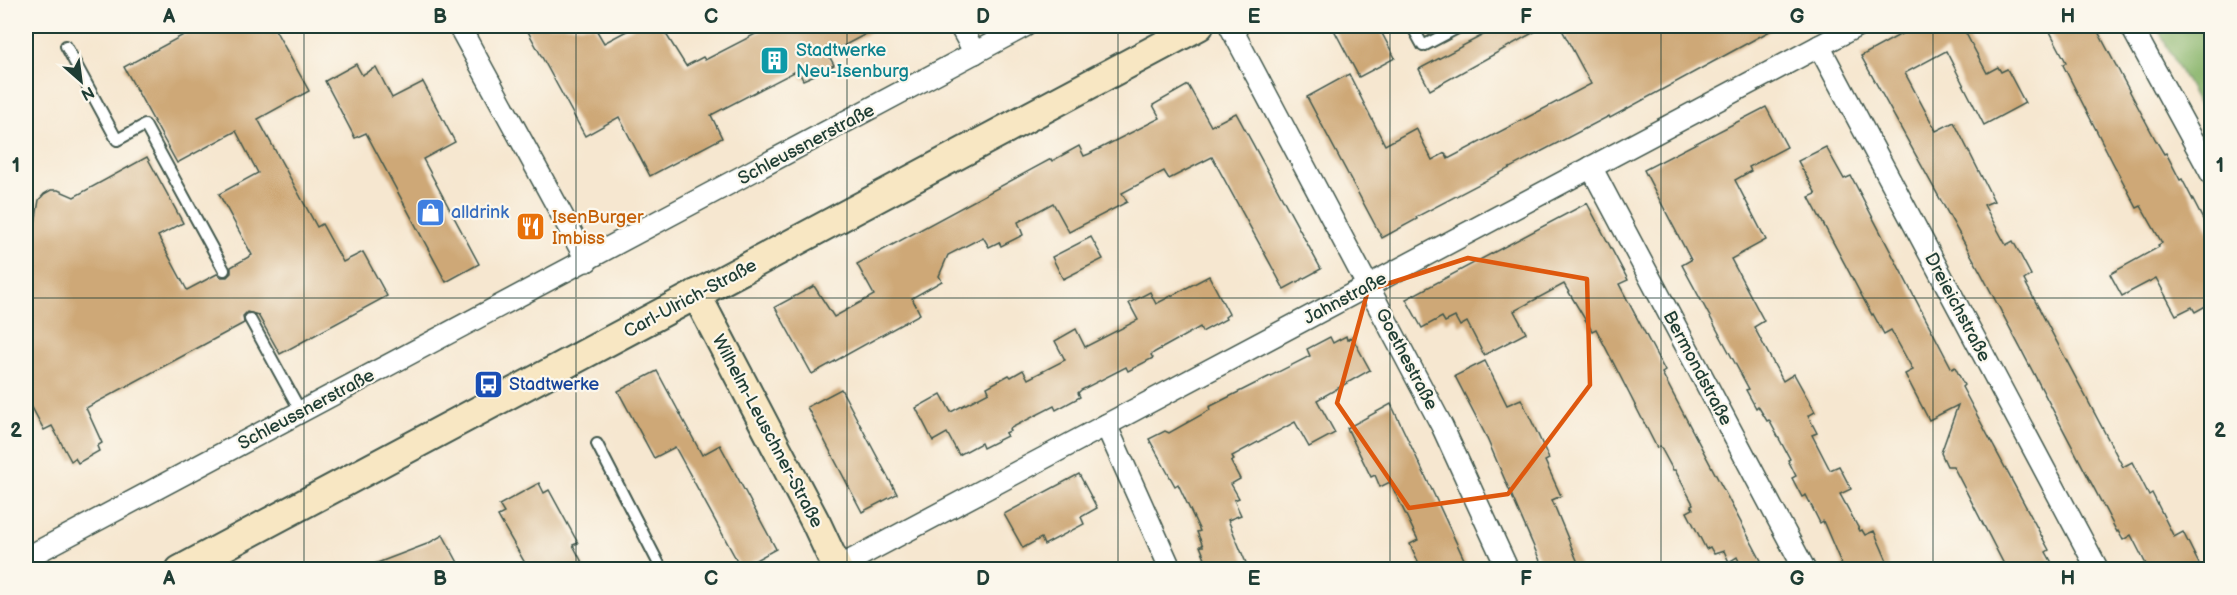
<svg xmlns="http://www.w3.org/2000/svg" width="2237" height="595" font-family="'Balsamiq Sans',sans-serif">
<rect width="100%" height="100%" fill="#fbf7ec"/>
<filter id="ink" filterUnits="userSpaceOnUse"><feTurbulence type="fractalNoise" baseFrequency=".0167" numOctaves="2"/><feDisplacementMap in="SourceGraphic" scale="12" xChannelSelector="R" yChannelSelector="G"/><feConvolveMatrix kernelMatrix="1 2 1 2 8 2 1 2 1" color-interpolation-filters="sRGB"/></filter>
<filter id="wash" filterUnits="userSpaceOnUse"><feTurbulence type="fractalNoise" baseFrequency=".008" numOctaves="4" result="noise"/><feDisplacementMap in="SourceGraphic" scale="24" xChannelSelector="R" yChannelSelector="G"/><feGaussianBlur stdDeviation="1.35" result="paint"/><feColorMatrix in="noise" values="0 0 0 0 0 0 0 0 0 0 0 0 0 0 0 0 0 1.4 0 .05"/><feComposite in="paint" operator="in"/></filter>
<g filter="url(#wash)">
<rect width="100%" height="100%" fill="#f6e7d0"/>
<path fill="#89b56c" stroke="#547950" stroke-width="1.5" d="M 2156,26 L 2211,26 L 2211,127 Z"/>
<g id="blocks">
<g fill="#cea877">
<path d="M 200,26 L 273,26 L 309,91 L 258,119 L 317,227 L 322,224 L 343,262 L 363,252 L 387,296 L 280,354 L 258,315 L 247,312 L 243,316 L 244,323 L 86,408 L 102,443 L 97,446 L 99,451 L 78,463 L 75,458 L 71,461 L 52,426 L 44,430 L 26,396 L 26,278 L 39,200 L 44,194 L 51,190 L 58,190 L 74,197 L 147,157 L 183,223 L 158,236 L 187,290 L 217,274 L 221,277 L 227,277 L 231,273 L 231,267 L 252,255 L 219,194 L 258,173 L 236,131 L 177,163 L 124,67 Z"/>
<path d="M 525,26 L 594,26 L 604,43 L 636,26 L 661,26 L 686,66 L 703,57 L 705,60 L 771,26 L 881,26 L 828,54 L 834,65 L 819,73 L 803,80 L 798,70 L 711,115 L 722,138 L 650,176 L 619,117 L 585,136 Z"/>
<path d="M 1332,26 L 1378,26 L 1395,58 L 1359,77 Z"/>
<path d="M 1500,26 L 1545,26 L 1430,90 L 1419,69 Z"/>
<path d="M 1560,26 L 1779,26 L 1610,118 L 1609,116 L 1416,217 L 1417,219 L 1382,238 L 1307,97 L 1349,74 L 1385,145 L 1416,128 L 1432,160 L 1445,153 L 1448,159 L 1591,84 Z"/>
<path d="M 1916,26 L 1962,26 L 1987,73 L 1998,67 L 2001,72 L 2007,69 L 2025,103 L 1984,125 L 1946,51 L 1905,73 L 1936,131 L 1954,122 L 1994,201 L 1984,205 L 2006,245 L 2013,241 L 2031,275 L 2024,280 L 2123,467 L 2132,462 L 2149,495 L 2152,493 L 2174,537 L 2183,532 L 2202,570 L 2149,570 L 2131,535 L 2123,540 L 2118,531 L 2117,532 L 1981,273 L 1861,56 Z"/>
<path d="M 2047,26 L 2095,26 L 2155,139 L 2164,154 L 2166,153 L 2180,180 L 2182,179 L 2211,235 L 2211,303 L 2195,312 L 2192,307 L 2176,315 L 2156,278 L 2122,296 L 2110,274 L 2159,247 L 2158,245 L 2162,243 L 2141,206 L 2137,208 L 2113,163 L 2063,65 L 2066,62 Z"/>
<path d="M 356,64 L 362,75 L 376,67 L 392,98 L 423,82 L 455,142 L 423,159 L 479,264 L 446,282 L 366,133 L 355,138 L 325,81 Z"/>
<path d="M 1188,85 L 1211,126 L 1236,113 L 1321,269 L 1284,289 L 1212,157 L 1169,179 L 1164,171 L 1122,193 L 1127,202 L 1069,232 L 1053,203 L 1018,222 L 1023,235 L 1001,246 L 999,242 L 989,247 L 983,237 L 948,255 L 939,276 L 942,281 L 912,298 L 920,314 L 812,374 L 775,307 L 814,286 L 834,317 L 874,295 L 857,264 L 1051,159 L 1052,161 L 1079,146 L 1084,156 L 1089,154 L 1160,118 L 1153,105 Z"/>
<path d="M 1766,107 L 1787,147 L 1749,167 L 1751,171 L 1735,180 L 1766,240 L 1731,259 L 1764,321 L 1754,327 L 1783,381 L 1794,374 L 1815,412 L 1808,416 L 1817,433 L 1812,435 L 1830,470 L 1839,466 L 1851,489 L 1840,494 L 1860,531 L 1862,530 L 1865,535 L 1874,531 L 1891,570 L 1844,570 L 1823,521 L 1820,523 L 1806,495 L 1802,497 L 1792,478 L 1796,476 L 1788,460 L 1790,459 L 1769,420 L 1767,421 L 1758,406 L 1756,408 L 1746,390 L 1749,389 L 1682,265 L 1691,260 L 1644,170 Z"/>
<path d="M 1826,147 L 1844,179 L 1851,176 L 1952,369 L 1955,367 L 1964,385 L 1962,387 L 2049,550 L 2046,552 L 2056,570 L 2007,570 L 1953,466 L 1947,466 L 1941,453 L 1958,405 L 1929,420 L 1905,374 L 1913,370 L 1891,330 L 1884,334 L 1873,314 L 1872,315 L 1809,197 L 1816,194 L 1798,161 Z"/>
<path d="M 1587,203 L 1628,280 L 1619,284 L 1665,371 L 1662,373 L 1766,570 L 1743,570 L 1737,557 L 1729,562 L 1724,551 L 1714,554 L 1710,547 L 1706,549 L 1687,512 L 1693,509 L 1691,505 L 1693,504 L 1675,470 L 1673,470 L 1660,446 L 1657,448 L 1596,329 L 1592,331 L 1564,284 L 1514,311 L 1526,333 L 1484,355 L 1467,322 L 1460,326 L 1455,317 L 1445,322 L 1442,317 L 1422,328 L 1406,299 Z"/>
<path d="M 1091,237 L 1103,259 L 1063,279 L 1052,257 Z"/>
<path d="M 1209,276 L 1229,314 L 1225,317 L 1226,319 L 1202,332 L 1200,327 L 1155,352 L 1151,355 L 1153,358 L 1128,371 L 1126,367 L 1081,390 L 1078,393 L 1080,397 L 1056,410 L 1054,406 L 1009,429 L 1010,431 L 1005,433 L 1007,436 L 983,448 L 981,443 L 959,455 L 947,433 L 933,441 L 916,408 L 941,394 L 951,412 L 989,392 L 987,387 L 1009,375 L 1011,377 L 1023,370 L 1028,379 L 1065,360 L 1055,341 L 1076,329 L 1085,347 L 1138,320 L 1129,303 L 1150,292 L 1156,304 Z"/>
<path d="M 1346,336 L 1347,340 L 1352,337 L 1370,370 L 1317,400 L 1335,433 L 1309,447 L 1295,422 L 1232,456 L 1234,460 L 1231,462 L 1240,479 L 1231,484 L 1239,498 L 1234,500 L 1241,515 L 1228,520 L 1249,570 L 1210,570 L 1200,546 L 1203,546 L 1197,532 L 1200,531 L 1178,484 L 1175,486 L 1149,439 L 1165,431 L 1169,433 L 1210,410 L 1209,407 L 1310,356 L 1307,349 L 1330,337 L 1333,343 Z"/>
<path d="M 1485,361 L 1507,405 L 1521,399 L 1535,428 L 1549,459 L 1545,461 L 1561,496 L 1552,500 L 1581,570 L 1544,570 L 1485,434 L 1455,376 Z"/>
<path d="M 657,371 L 702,455 L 720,445 L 776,549 L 741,568 L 675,447 L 654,458 L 618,391 Z"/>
<path d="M 841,389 L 897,494 L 862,512 L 807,407 Z"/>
<path d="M 1391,404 L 1431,488 L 1469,570 L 1422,570 L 1410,544 L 1418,540 L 1390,482 L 1380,487 L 1375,475 L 1371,477 L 1347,428 Z"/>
<path d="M 1079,474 L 1097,508 L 1081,517 L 1084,524 L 1044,545 L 1041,538 L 1023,548 L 1004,514 Z"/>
<path d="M 539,483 L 544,493 L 549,490 L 578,543 L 573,545 L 586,570 L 529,570 L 498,516 L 504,513 L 499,505 Z"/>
<path d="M 443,535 L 462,570 L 364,570 L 364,568 L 427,544 Z"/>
</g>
</g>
</g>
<g filter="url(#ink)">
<use href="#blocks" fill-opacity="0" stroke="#3f564b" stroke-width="1.5"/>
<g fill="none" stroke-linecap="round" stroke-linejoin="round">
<defs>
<g id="lane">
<path d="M 1412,26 L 1423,46 L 1461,26"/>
<path d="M 66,46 L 117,140 L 145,125 L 224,270"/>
<path d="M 250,319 L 301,412"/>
<path d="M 597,444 L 662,570"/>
</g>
<g id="street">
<path d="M 459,26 L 587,261"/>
<path d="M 960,26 L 975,53"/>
<path d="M 1230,26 L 1442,426 L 1508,570"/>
<path d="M 2131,26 L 2212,175"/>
<path d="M 1819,46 L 2098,570"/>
<path d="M 1591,167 L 1805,570"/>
<path d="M 1106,425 L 1171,570"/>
<path d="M 26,558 L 1025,26"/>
<path d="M 833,570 L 1857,26"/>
</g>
<g id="secondary">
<path d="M 696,294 L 817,525 L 838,570"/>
<path d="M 180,570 L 1199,26"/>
</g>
</defs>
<use href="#lane" stroke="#3f564b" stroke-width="14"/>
<use href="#street" stroke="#3f564b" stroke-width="24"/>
<use href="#secondary" stroke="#3f564b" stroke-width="32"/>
<use href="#lane" stroke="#fff" stroke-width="10"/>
<use href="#street" stroke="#fff" stroke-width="21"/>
<use href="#secondary" stroke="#f8e7c3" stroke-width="28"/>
</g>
</g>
<path fill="none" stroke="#de580e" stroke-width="4.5" stroke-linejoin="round" d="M 1468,258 L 1587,279 L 1590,385 L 1508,494 L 1409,508 L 1337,403 L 1368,290 Z"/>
<path fill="none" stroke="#1f3d34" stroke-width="1.5" stroke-opacity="0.55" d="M 304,26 L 304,570M 576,26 L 576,570M 847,26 L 847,570M 1118,26 L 1118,570M 1390,26 L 1390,570M 1661,26 L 1661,570M 1933,26 L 1933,570M 26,298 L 2212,298"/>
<defs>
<symbol id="building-square" viewBox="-11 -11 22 22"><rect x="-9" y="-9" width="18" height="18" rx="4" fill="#0f9aa8" stroke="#fbf7ec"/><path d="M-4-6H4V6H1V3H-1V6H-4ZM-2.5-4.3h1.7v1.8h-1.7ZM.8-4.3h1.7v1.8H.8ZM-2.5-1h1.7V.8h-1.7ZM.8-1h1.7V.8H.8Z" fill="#fff"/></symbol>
<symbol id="shop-square" viewBox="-11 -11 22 22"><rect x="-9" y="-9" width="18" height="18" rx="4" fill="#3f7fe0" stroke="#fbf7ec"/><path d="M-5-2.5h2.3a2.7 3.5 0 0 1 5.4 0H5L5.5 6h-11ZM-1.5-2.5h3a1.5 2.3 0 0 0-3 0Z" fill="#fff"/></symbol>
<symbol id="restaurant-square" viewBox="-11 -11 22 22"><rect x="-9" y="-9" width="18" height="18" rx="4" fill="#e8710a" stroke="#fbf7ec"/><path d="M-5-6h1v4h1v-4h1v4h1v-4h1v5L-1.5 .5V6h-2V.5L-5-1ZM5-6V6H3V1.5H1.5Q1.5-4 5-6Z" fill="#fff"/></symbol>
<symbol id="bus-square" viewBox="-11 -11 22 22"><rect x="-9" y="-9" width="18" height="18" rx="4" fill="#1a4fb4" stroke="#fbf7ec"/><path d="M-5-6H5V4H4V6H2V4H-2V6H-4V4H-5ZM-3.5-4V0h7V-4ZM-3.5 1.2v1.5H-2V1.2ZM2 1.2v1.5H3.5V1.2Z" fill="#fff"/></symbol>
</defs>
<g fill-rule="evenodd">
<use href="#building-square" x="758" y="44" width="33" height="33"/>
<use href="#shop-square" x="414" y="196" width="33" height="33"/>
<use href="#restaurant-square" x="514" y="210" width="33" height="33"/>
<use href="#bus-square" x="472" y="368" width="33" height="33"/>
</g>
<g text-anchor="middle" stroke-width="4.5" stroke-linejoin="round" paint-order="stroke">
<g font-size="18" fill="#0d838f" stroke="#fbf7ec" text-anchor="start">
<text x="796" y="56">Stadtwerke<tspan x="796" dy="21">Neu-Isenburg</tspan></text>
</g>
<g font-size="18" fill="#1f3d34" stroke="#fbf7ec">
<text transform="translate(806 144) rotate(-28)" y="6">Schleussnerstraße</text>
<text transform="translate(690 298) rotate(-28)" y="6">Carl-Ulrich-Straße</text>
<text transform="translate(1345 298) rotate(-28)" y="6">Jahnstraße</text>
<text transform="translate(1958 307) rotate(62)" y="6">Dreieichstraße</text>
<text transform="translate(1407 359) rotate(62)" y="6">Goethestraße</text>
<text transform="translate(1698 368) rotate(62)" y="6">Bermondstraße</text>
<text transform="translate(306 409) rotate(-28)" y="6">Schleussnerstraße</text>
<text transform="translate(768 431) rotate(62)" y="6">Wilhelm-Leuschner-Straße</text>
</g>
<g font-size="18" fill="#366cbe" stroke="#fbf7ec" text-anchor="start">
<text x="451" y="218">alldrink</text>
</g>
<g font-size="18" fill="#c56008" stroke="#fbf7ec" text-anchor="start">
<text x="552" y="223">IsenBurger<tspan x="552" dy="21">Imbiss</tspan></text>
</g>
<g font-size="18" fill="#164399" stroke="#fbf7ec" text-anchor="start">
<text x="509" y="390">Stadtwerke</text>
</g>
</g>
<rect width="2237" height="595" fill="none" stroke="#fbf7ec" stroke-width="66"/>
<g transform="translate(81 81) rotate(152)" stroke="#fbf7ec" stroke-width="4.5" paint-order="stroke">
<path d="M0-4.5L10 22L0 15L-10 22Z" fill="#1f3d34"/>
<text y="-9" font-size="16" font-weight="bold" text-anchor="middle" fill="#1f3d34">N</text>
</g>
<rect x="33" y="33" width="2171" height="529" fill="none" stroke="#1f3d34" stroke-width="2"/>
<g font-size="20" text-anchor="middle" font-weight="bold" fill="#1f3d34">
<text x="169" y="23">A</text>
<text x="440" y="23">B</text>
<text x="711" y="23">C</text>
<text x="983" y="23">D</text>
<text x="1254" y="23">E</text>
<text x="1526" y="23">F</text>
<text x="1797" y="23">G</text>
<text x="2068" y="23">H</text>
<text x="16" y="172">1</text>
<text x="2220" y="172">1</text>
<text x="16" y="437">2</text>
<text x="2220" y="437">2</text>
<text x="169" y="585">A</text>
<text x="440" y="585">B</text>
<text x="711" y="585">C</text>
<text x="983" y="585">D</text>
<text x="1254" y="585">E</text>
<text x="1526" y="585">F</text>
<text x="1797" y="585">G</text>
<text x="2068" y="585">H</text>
</g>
</svg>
